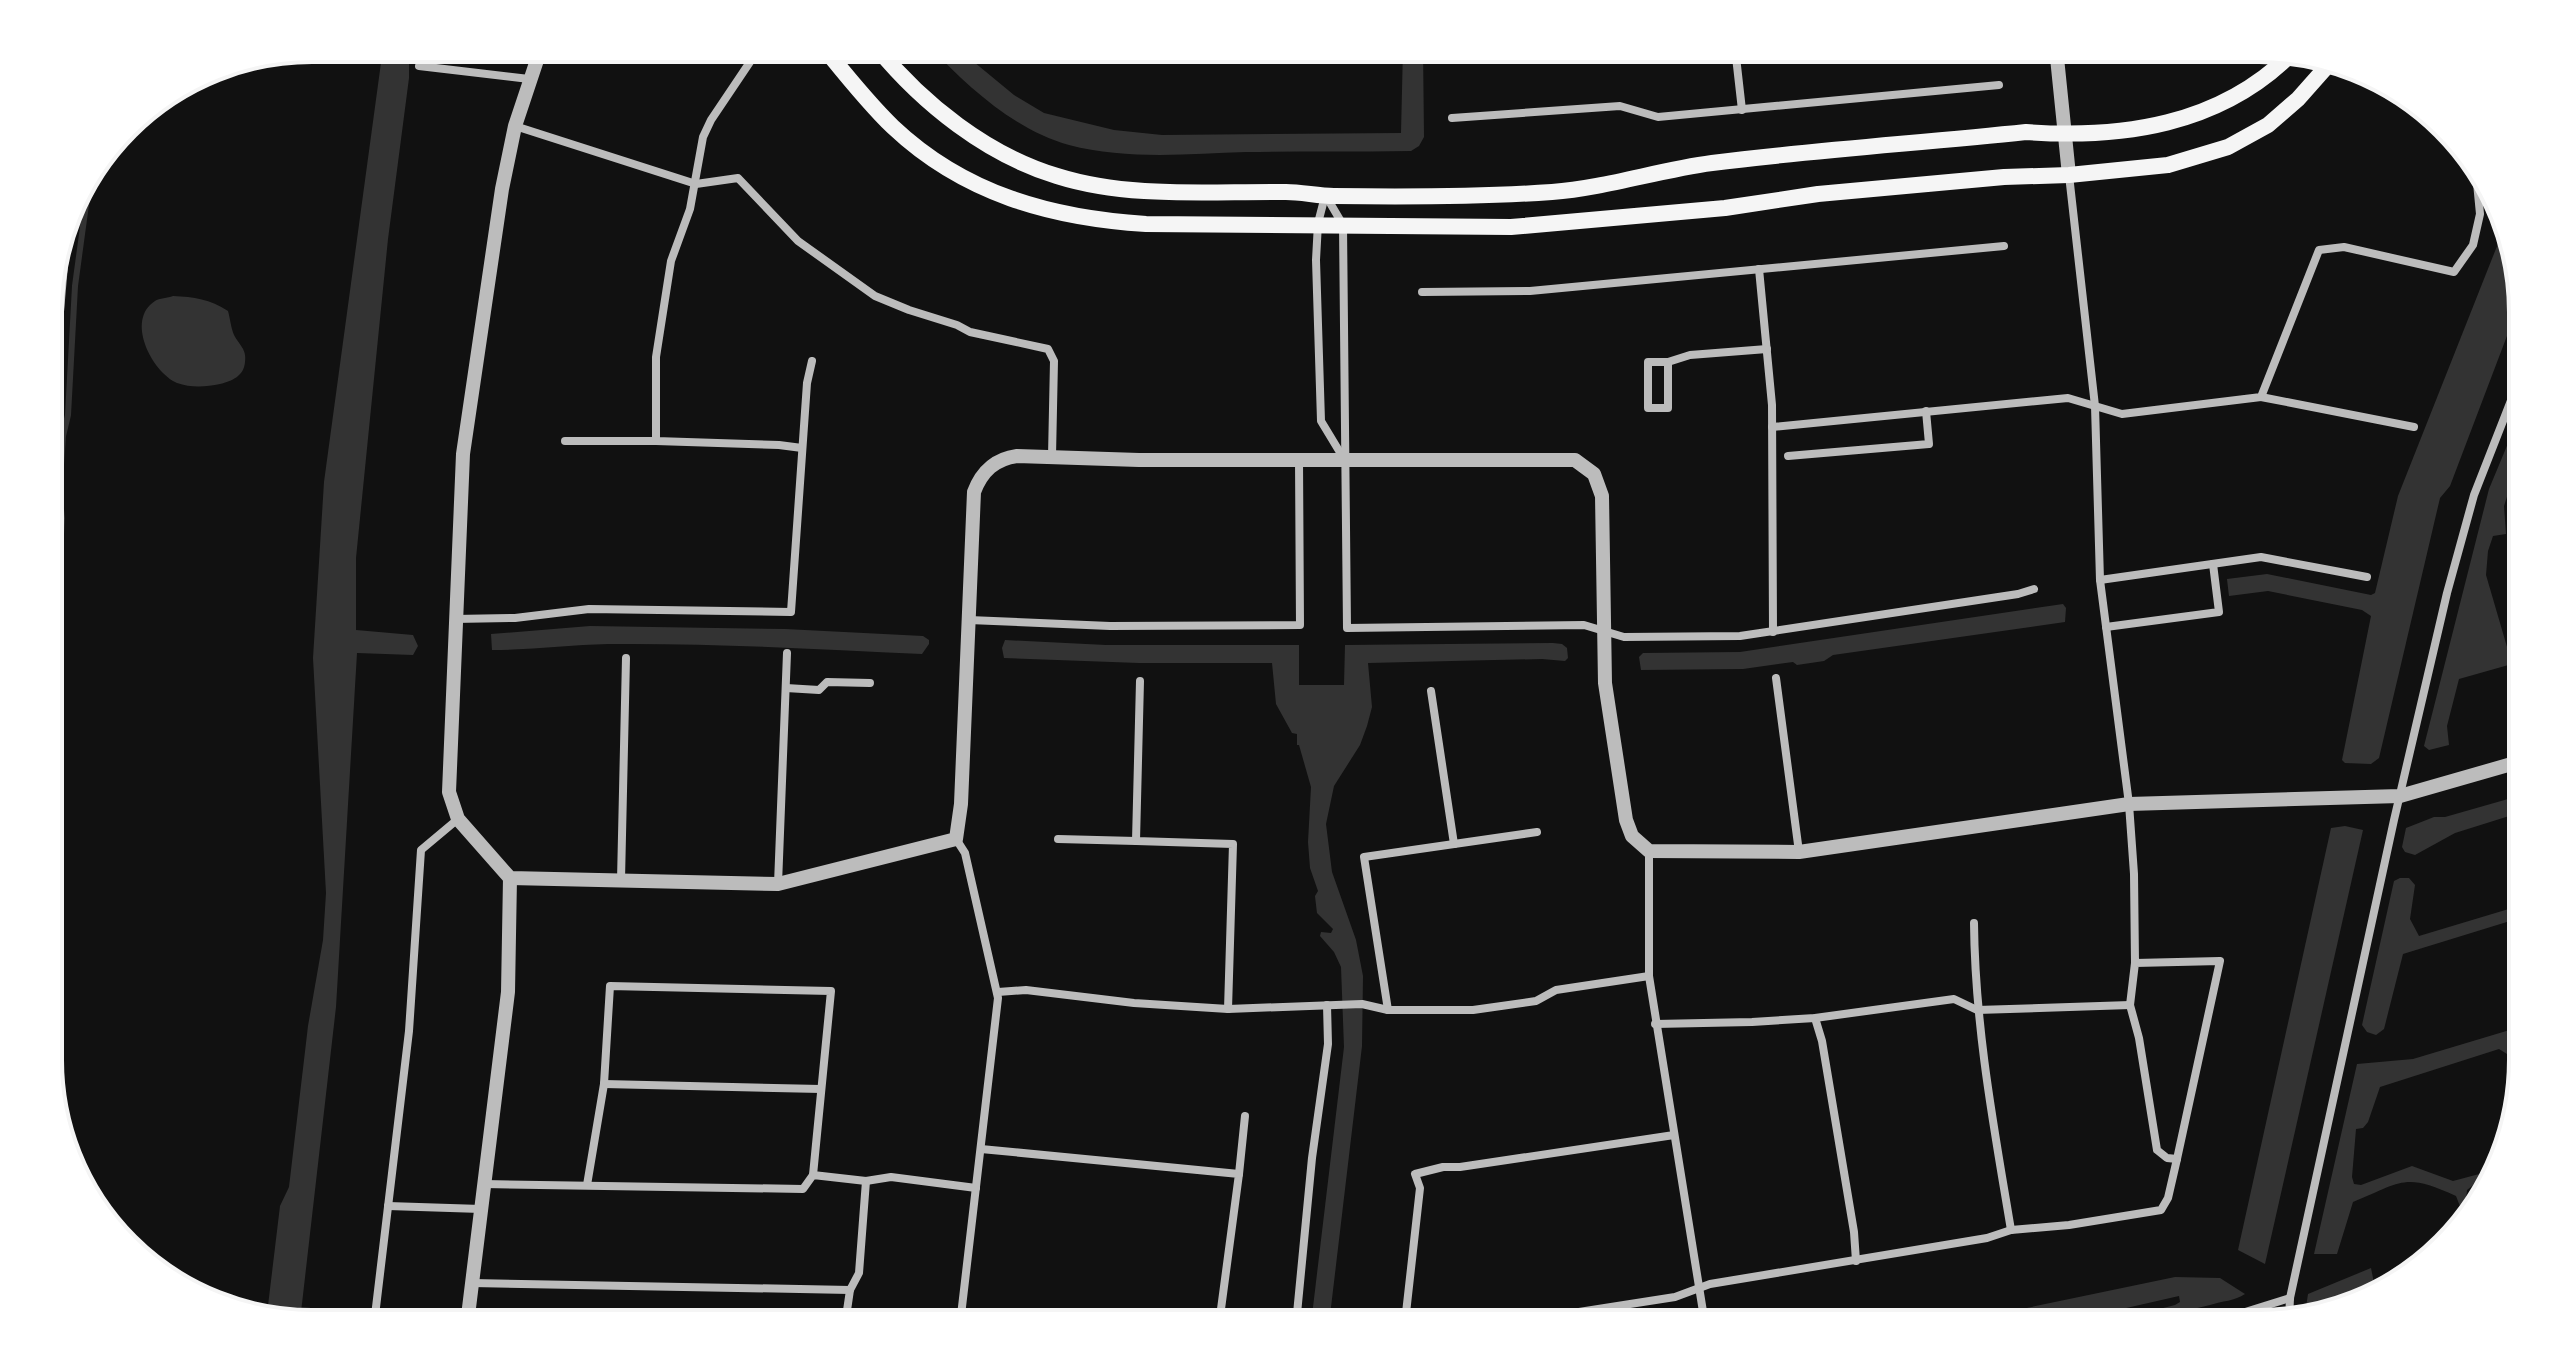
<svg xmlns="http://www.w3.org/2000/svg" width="2571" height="1372" font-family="'Space Grotesk',sans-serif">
<rect width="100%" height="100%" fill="#111"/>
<g fill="#333">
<path d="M 383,48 L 409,48 L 409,78 L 388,239 L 356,558 L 356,630 L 413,635 L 418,646 L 413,655 L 357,653 L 336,1007 L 300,1321 L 267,1314 L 280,1206 L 289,1187 L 308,1026 L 323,940 L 326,893 L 313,658 L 324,482 Z"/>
<path d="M 931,48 L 957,48 L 1014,95 L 1044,113 L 1114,130 L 1162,135 L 1401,133 L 1403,48 L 1423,48 L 1424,137 L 1419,146 L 1411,151 C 1356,152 1301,151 1246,152 C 1188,154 1126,160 1069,145 C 1016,131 968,87 931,48 Z"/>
<path d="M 2503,231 L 2521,278 L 2521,299 L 2450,486 L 2440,498 L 2379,758 L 2371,764 L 2345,763 L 2342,760 L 2371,616 L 2362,610 L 2268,591 L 2229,596 L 2227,579 L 2267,574 L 2371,595 L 2375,593 L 2398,496 Z"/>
<path d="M 173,296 C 194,297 210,299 228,311 C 230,318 231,328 234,335 C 239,345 247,349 245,362 C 244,376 232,381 220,384 C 206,387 191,388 177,383 C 152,372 125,320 155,301 C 159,298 168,298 173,296 Z"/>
<path d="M 2521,412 L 2521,476 L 2513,478 L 2504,506 L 2506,534 L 2493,536 L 2488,551 L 2486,575 L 2512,664 L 2459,679 L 2447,726 L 2449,745 L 2429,750 L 2424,746 L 2489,489 Z"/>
<path d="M 2063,604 L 2066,608 L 2065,622 L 1833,655 L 1824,661 L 1797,665 L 1793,662 L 1743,669 L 1641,670 L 1639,657 L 1643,653 L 1740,652 Z"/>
<path d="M 590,626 L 785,629 L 923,636 L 929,640 L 929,644 L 922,654 C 817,649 713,643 608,644 C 569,645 531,650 492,650 L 491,634 Z"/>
<path d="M 1005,640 L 1106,645 L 1299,645 L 1299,685 L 1344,685 L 1345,645 L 1553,643 L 1562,644 L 1567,648 L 1568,658 L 1565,661 L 1542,659 L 1368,663 L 1372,707 L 1367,726 L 1360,745 L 1334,786 L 1326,824 L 1332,872 L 1356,940 L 1363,976 L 1362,1046 L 1329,1324 L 1311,1324 L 1344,1047 L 1341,967 L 1334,952 L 1320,936 L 1321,932 L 1331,933 L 1333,929 L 1317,913 L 1315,896 L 1318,891 L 1310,868 L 1308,842 L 1311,787 L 1299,745 L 1297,745 L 1297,734 L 1292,733 L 1276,704 L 1272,663 L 1139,663 L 1004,658 L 1002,648 Z"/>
<path d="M 2522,795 L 2522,812 L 2455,833 L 2415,855 L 2405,852 L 2402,847 L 2406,828 L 2434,817 L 2445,817 Z"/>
<path d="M 2345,826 L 2363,830 L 2265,1264 L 2238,1250 L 2331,828 Z"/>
<path d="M 2400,878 L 2409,878 L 2415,885 L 2410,919 L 2419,936 L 2522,905 L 2523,917 L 2403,954 L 2384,1029 L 2376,1035 L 2367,1032 L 2362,1025 L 2394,881 Z"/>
<path d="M 2523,1026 L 2523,1043 L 2514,1046 L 2521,1068 L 2518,1082 L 2507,1054 L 2499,1049 L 2380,1087 L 2368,1122 L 2363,1128 L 2356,1129 L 2352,1177 L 2354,1184 L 2361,1185 L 2412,1166 L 2453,1181 L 2498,1169 L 2494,1179 L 2472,1186 L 2467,1190 L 2466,1200 L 2469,1208 L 2463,1214 L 2456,1196 C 2404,1172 2402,1182 2353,1202 L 2337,1254 L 2314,1254 L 2357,1064 L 2413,1059 Z"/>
<path d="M 2371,1268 L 2374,1283 L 2324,1303 L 2322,1308 L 2305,1314 L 2308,1294 Z"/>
<path d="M 2175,1277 L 2220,1278 L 2245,1294 C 2235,1301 2222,1301 2210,1305 C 2174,1314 2138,1323 2100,1324 L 2175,1305 L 2180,1302 L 2179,1296 L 2056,1324 L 1950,1324 Z"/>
</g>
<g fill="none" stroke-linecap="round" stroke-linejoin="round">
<path stroke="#333" stroke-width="6" d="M 49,632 L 60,550 L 62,518 L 59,493 L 63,436 L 68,415 L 75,286 L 90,175"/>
<g stroke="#bcbcbc" stroke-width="8">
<path d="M 747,48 L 754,56 L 711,120 L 703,137 L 690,209 L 671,261 L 656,357 L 656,441 L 779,445 L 802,448"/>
<path d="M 1735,48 L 1742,110"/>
<path d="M 419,66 L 529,79"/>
<path d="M 1452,118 L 1620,106 L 1658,117 L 1999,85"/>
<path d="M 515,126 L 696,184 L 738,178 L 798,241 L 875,296 L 909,310 L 957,325 L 970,332 L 1048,349 L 1054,361 L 1052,456"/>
<path d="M 2069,175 L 2095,406 L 2100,580 L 2129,804 L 2134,874 L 2135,963 L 2130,1005 L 2139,1038 L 2157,1150 L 2167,1158 L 2177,1159 L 2220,961 L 2135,963"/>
<path d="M 1325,196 L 1318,223 L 1316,260 L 1321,421 L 1344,459"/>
<path d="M 1326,196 L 1343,225 L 1347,628 L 1584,625 L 1624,637 L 1740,636 L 2018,594 L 2034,589"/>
<path d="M 1759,269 L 1772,405 L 1773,632"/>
<path d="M 1422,292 L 1530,291 L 2004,246"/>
<path d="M 1668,362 L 1648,362 L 1648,408 L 1668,408 L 1668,362 L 1690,355 L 1767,349"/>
<path d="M 2261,397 L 2414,427"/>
<path d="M 1772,427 L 2068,398 L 2122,414 L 2261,397 L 2319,250 L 2344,247 L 2454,272 L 2473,245 L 2480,214 L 2475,162"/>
<path d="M 49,437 L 65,254 L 73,205"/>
<path d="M 565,441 L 656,441"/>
<path d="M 1788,456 L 1929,444 L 1926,411"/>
<path d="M 2100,580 L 2261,557 L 2367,577"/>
<path d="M 454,619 L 515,618 L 589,609 L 791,612 L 807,383 L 812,361"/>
<path d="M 969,620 L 1110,626 L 1300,625 L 1299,460"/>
<path d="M 2106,627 L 2219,612 L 2213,564"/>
<path d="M 1776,678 L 1799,852"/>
<path d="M 1140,681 L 1136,841 L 1233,844 L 1228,1009"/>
<path d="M 786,688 L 819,690 L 827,682 L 870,683"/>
<path d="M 1431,691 L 1454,844"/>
<path d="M 956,839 L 965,853 L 998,998 L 960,1324"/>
<path d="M 1058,839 L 1136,841"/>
<path d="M 1649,851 L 1649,976 L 1705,1324"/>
<path d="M 621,880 L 626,658"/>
<path d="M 778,884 L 787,653"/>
<path d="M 1974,923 C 1975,1027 1994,1128 2011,1230"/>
<path d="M 998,992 L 1026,990 L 1134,1003 L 1228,1009 L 1362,1004 L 1388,1010 L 1473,1010 L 1536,1001 L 1556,990 L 1649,976"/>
<path d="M 1388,1010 L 1364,857 L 1537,832"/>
<path d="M 1815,1018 L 1822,1041 L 1854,1232 L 1856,1261"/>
<path d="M 1655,1024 L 1752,1022 L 1815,1018 L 1954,999 L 1977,1010 L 2130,1005"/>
<path d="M 604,1084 L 821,1089"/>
<path d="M 981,1149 L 1239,1174 L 1219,1324"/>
<path d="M 1239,1174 L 1245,1116"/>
<path d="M 484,1184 L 803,1189 L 813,1175 L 866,1181 L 891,1177 L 976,1188"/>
<path d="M 587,1185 L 604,1084 L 610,986 L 831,991 L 813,1175"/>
<path d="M 388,1206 L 481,1209"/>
<path d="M 472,1283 L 850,1290 L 859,1273 L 866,1181"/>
<path d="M 1335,1317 L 1424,1324"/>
<path d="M 2289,1319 L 2290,1298 L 2394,820 L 2447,593 L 2474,495 L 2521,375"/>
<path d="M 960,1321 L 985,1324"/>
<path d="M 1405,1322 L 1420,1188 L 1415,1174 L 1443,1167 L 1460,1167 L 1674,1135"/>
<path d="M 2210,1323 L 2290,1298"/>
<path d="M 374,1324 L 409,1031 L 421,850 L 458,819"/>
<path d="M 845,1324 L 850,1290"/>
<path d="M 1296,1324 L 1312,1158 L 1328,1044 L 1327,1005"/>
<path d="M 1501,1324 L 1675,1297 L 1710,1284 L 1987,1238 L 2011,1230 L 2069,1225 L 2161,1210 L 2168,1198 L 2177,1159"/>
</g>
<g stroke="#bcbcbc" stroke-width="14">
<path d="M 541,48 L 515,126 L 502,189 L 463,454 L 449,792 L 458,819 L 510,878 L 778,884 L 956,839 L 961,804 L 974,492 C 982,471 995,459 1017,456 L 1139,460 L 1575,460 L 1594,474 L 1602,496 L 1605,683 L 1626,820 L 1632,836 L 1649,851 L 1799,852 L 2129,804 L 2400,796 L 2522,761"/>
<path d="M 2056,48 L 2069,175"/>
<path d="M 467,1324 L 508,992 L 510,878"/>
</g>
<g stroke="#f5f5f5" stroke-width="16">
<path d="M 824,48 C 846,75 868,103 893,127 C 964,194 1051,218 1146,224 L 1511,227 L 1725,208 L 1818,194 L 2004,177 L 2069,175 L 2168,165 L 2228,147 L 2268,125 L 2298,99 L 2329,64"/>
<path d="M 877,48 C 923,104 987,155 1057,176 C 1130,199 1210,191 1286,192 C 1302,192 1318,196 1334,196 C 1406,197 1479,197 1552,192 C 1605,188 1659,170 1712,163 C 1816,150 1921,143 2026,132 C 2122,139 2219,125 2290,55"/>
</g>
</g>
<path d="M0 0H2571V1372H0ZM312 62H2259A250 250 0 0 1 2509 312V1060A250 250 0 0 1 2259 1310H312A250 250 0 0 1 62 1060V312A250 250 0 0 1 312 62Z" fill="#fff" fill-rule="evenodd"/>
<path fill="none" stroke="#f5f5f5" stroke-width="4" d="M312 62H2259A250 250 0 0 1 2509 312V1060A250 250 0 0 1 2259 1310H312A250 250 0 0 1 62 1060V312A250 250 0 0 1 312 62Z"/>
</svg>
